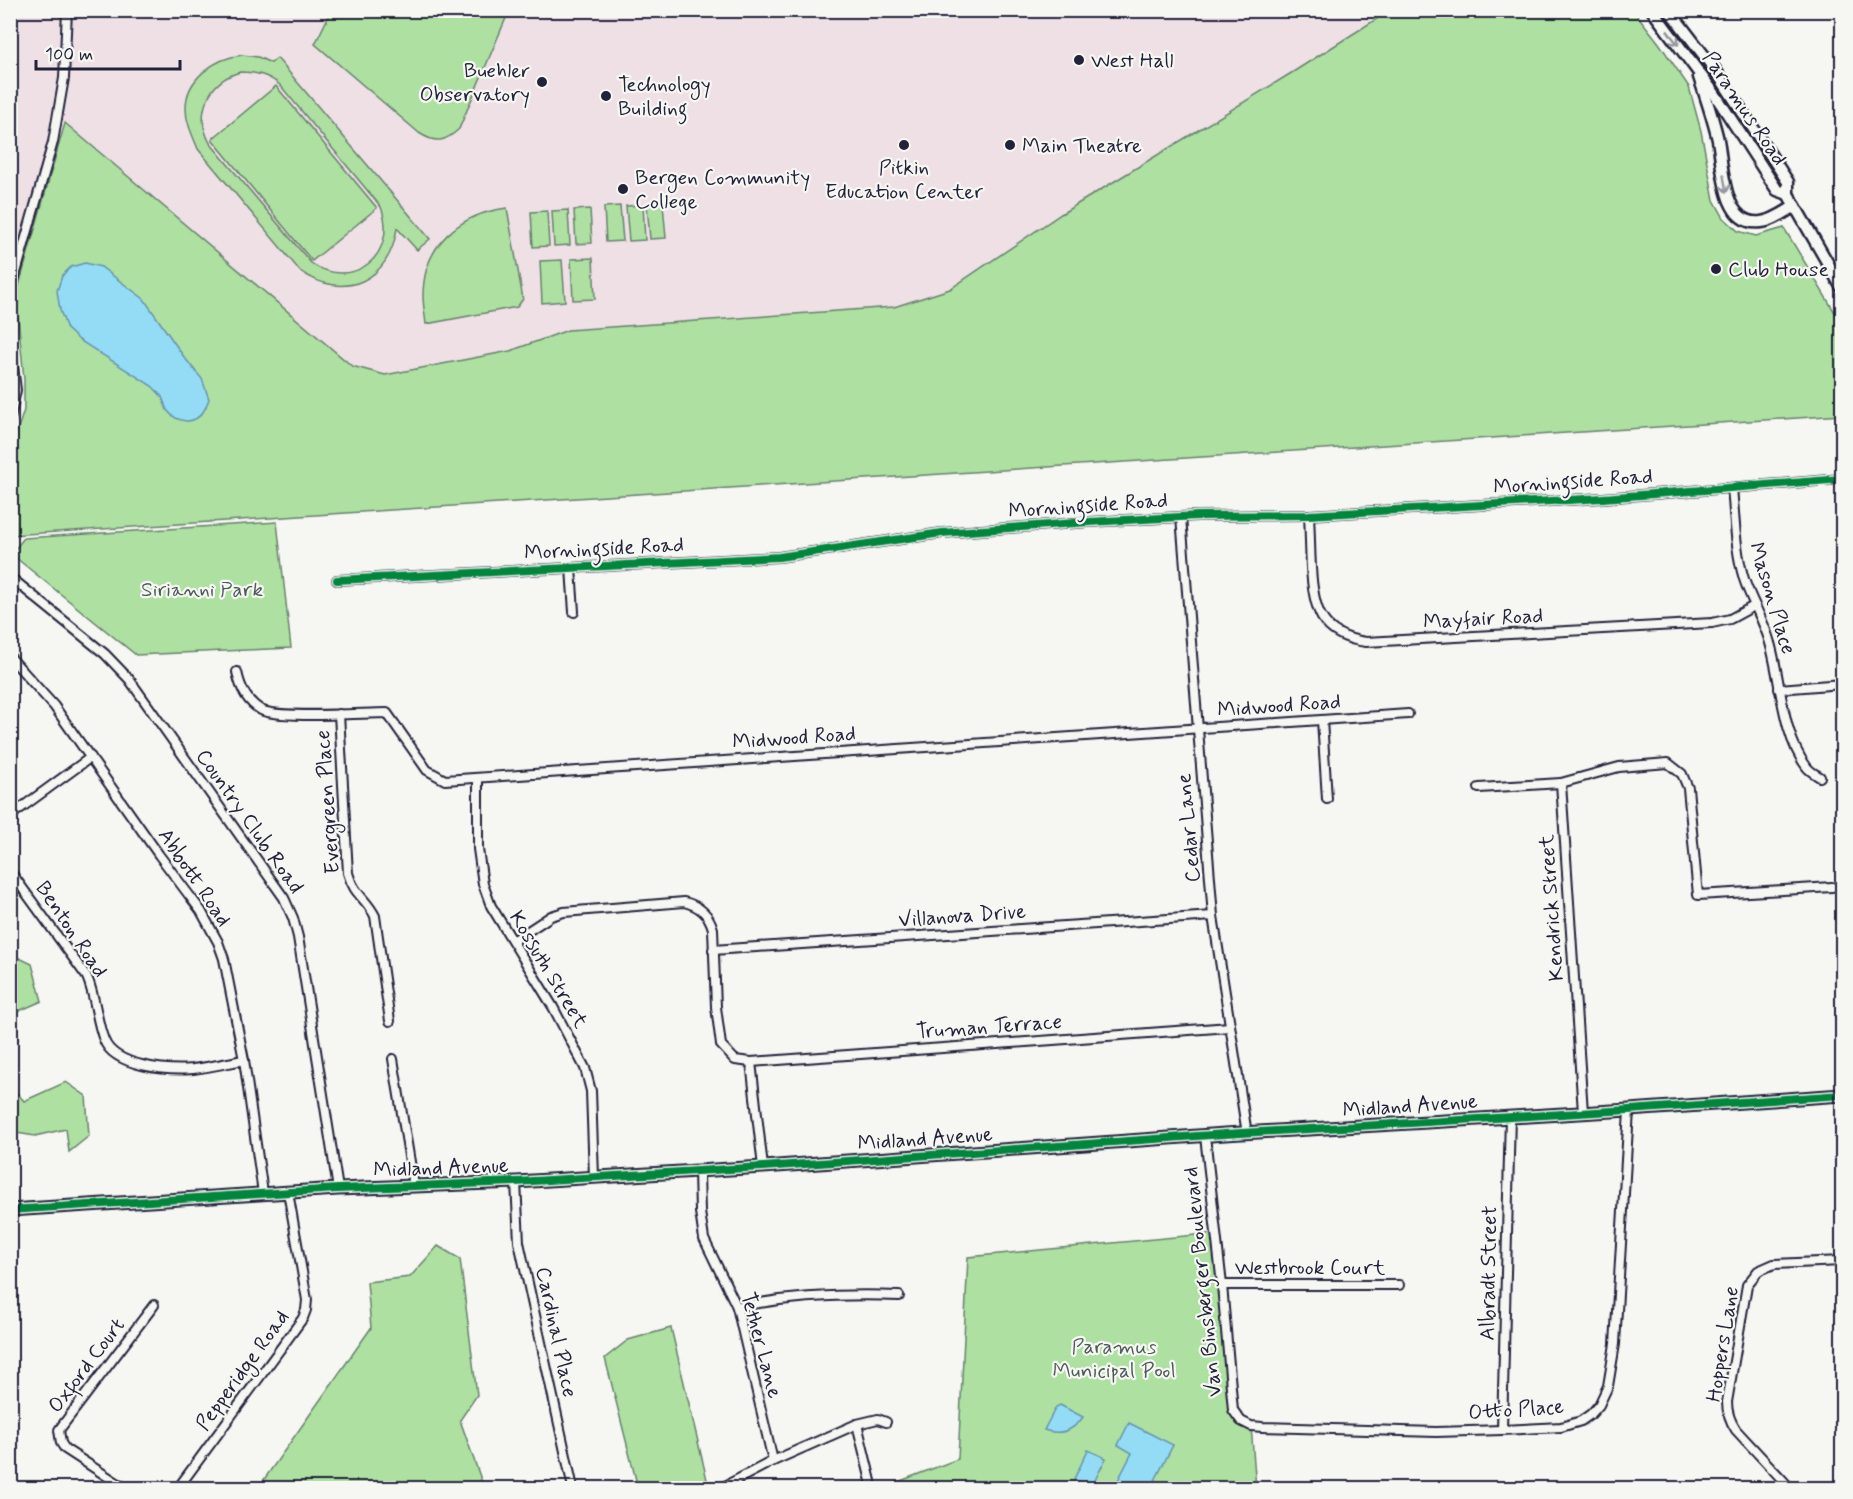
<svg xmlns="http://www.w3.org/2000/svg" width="1853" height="1499" font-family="Mynerve,sans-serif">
<rect width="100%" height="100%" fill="#f6f6f2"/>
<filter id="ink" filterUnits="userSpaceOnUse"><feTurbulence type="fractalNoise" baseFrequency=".0167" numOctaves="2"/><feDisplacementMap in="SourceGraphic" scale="12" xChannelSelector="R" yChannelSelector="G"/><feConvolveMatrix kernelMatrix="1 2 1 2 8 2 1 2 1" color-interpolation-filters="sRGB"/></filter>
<g filter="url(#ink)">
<path fill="#eee0e5" d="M 11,11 L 1389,11 L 1293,72 L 1061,214 L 950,289 L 894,307 L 568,330 L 510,351 L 385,375 L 352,366 L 65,123 L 57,122 L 22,250 L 11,247 Z"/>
<g fill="#ade0a1" stroke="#68816e" stroke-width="1.5" fill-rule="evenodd">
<path d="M 331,11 L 331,10 L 509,11 L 459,129 C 445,142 436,144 419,133 L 315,44 Z"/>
<path d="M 1389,11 L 1634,11 L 1659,43 L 1689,87 L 1701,131 L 1714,200 L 1724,218 L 1738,231 L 1756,236 L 1784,228 L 1842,324 L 1842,415 L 11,535 L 11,444 L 16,435 L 24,410 L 24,379 L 16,296 L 65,123 L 352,366 L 385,375 L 510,351 L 568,330 L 894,307 L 950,289 L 1061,214 L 1293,72 Z"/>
<path d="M 242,55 L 258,57 L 271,63 L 277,58 L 430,239 L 417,250 L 397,228 C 390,281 344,302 300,271 L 198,149 C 193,136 186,123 186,109 C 185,79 215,58 242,55 ZM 240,72 C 256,72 268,75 280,85 L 381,207 C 399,254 353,292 311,263 L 210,143 C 194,114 208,81 240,72 Z"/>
<path d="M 276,86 L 377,208 L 312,261 L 212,139 Z"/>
<path d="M 663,204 L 666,238 L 650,239 L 647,205 Z"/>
<path d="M 643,205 L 645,240 L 629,241 L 626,206 Z"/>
<path d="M 620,206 L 623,241 L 606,242 L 604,207 Z"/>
<path d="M 507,208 L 523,299 L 517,307 L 426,324 C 425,315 423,305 423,296 C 423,245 459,214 507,208 Z"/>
<path d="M 590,209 L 592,243 L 576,244 L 574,210 Z"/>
<path d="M 568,210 L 570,245 L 554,246 L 552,211 Z"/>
<path d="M 547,211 L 549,246 L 533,247 L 531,212 Z"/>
<path d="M 593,258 L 595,299 L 573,300 L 571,259 Z"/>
<path d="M 562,260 L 565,301 L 542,303 L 540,261 Z"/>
<path d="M 277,522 L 291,648 L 136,655 L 11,554 L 24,538 Z"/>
<path d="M 11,954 L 32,964 L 42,1001 L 12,1014 L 18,1040 L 11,1045 Z"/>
<path d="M 66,1082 L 86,1096 L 89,1136 L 69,1152 L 66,1129 L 35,1136 L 11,1132 L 11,1086 L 24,1101 Z"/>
<path d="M 1216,1233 L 1233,1410 L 1251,1426 L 1256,1488 L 882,1488 L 958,1459 L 968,1257 Z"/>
<path d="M 438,1246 L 460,1259 L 477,1395 L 460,1420 L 484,1488 L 258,1488 L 371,1328 L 367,1282 L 410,1277 Z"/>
<path d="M 671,1328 L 709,1488 L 638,1488 L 605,1358 L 628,1340 Z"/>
</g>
<g fill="#94dcf6" stroke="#6692ab" stroke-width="1.5">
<path d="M 85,263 L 101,267 L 144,299 L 184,357 L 202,379 L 209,399 C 207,403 206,408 203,412 C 193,426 176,422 167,410 C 165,406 164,401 162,397 C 159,393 155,389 152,386 L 79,340 L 67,329 L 60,310 L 57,291 L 62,276 L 71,267 Z"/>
<path d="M 1060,1405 L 1083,1417 C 1073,1431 1061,1436 1044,1430 L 1056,1407 Z"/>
<path d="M 1129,1423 L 1173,1445 L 1151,1488 L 1114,1488 L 1132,1453 L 1118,1445 Z"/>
<path d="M 1088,1450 L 1106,1458 L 1091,1488 L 1074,1479 Z"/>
</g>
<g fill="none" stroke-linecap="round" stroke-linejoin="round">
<defs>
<g id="street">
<path d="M 10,294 L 53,142 L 64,78 L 67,10"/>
<path d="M 10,341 L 16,390 L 10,419"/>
<path d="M 1732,488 C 1735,518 1735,550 1744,579 C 1751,601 1764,620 1770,643 C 1781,681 1782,734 1806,766 C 1809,771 1815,774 1820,777"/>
<path d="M 1309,515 C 1310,532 1310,550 1311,567 C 1313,608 1320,636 1366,642 L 1712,623 L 1730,619 L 1754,606"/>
<path d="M 1181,517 L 1213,916 L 1247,1134"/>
<path d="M 571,568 L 574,612"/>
<path d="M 10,577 L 105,654 L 129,679 L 284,898 L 293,918 L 298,937 L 338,1189"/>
<path d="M 337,580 L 779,557 L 942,533 L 1089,522 L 1198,516 L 1309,515 L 1603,498 L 1842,479"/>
<path d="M 10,657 L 54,706 L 159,855 L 201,911 L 218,942 L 224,959 L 244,1060 L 263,1193"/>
<path d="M 237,672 C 240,687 247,702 261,710 C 278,719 363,713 387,713 L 427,770 L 445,780 L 1408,714"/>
<path d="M 1779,689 L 1842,684"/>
<path d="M 339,714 L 348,873 C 354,895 366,898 375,916 L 390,1021"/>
<path d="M 1322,720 L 1327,799"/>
<path d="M 478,778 L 478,849 L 483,884 L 491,906 L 553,1007 L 585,1068 L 591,1091 L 594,1177"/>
<path d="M 1561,783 L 1583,1112"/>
<path d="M 1479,788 L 1561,783 L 1619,767 L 1668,763 L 1682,774 L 1688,788 L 1698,895 L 1832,887"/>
<path d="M 10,816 L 91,757"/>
<path d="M 10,871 L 87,977 C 96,998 96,1020 104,1040 C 114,1067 169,1071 193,1069 C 210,1067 227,1063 244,1060"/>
<path d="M 513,941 L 551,916 L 564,912 L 684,902 C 700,906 709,914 713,929 L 716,1007 L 721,1045 L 735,1060 L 751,1062 L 763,1167"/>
<path d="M 713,950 L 1213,916"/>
<path d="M 393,1059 L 414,1186"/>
<path d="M 751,1062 L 1230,1027"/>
<path d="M 1205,1136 L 1222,1285 L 1233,1410 L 1241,1421 L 1251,1426 L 1262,1427 L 1436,1432 L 1502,1430 L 1561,1427 L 1581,1421 L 1591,1414 L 1599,1405 L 1608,1386 L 1615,1344 L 1629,1110"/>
<path d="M 699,1171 L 700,1212 L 704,1239 L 737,1307 L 773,1461"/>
<path d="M 516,1182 L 519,1242 L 573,1488"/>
<path d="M 1222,1285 L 1399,1285"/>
<path d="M 737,1307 C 791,1296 844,1294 899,1296"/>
<path d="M 857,1424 L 871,1481"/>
<path d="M 1502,1430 L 1510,1116"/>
<path d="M 125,1488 L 65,1449 L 61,1443 L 59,1430 L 154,1305"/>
<path d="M 178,1488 L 303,1318 L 306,1310 L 307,1300 L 288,1192"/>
<path d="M 721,1488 L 773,1461 L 857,1424 L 878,1419 L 886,1422"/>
<path d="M 1790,1488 L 1736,1430 C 1730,1421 1727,1413 1727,1402 L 1747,1285 L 1758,1271 L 1774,1264 L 1842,1261"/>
<path d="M 1839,1488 L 1842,1485"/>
</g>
<g id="secondary">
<path d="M 1652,10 L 1714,93 L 1777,190 L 1788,194"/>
<path d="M 1669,10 L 1716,71 L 1788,182 L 1788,194 L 1842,288"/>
<path d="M 1699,77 C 1706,98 1713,118 1718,140 C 1723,165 1722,227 1761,222 C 1773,221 1785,212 1795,206"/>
<path d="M 10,1210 L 338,1189 L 516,1182 L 763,1167 L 1225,1134 L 1629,1110 L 1842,1095"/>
</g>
</defs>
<use href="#street" stroke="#22223b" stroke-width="12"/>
<use href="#secondary" stroke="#22223b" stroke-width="15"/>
<use href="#street" stroke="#f6f6f2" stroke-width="8"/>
<use href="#secondary" stroke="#f6f6f2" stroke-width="10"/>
<defs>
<g id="cycleway">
<path d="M 337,580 L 779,557 L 942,533 L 1089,522 L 1198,516 L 1309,515 L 1603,498 L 1842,479"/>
<path d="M 10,1210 L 338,1189 L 516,1182 L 763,1167 L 1225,1134 L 1629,1110 L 1842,1095"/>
</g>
</defs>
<use href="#cycleway" stroke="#f6f6f2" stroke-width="11"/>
<use href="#cycleway" stroke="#00873e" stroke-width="8"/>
</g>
<defs><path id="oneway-shaft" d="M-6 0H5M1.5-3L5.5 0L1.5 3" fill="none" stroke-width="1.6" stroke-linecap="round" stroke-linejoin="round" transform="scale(1.5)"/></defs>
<g stroke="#9797a0">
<use href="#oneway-shaft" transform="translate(1673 38) rotate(52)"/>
<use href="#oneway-shaft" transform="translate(1725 184) rotate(80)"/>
</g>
</g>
<g fill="#22223b" stroke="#f6f6f2" stroke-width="2">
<circle cx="1079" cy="60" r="6"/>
<circle cx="542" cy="82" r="6"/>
<circle cx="606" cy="96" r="6"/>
<circle cx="904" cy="145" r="6"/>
<circle cx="1010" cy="145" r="6"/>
<circle cx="623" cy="189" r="6"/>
<circle cx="1716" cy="269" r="6"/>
</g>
<g text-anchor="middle" stroke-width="4.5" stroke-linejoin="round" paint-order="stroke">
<g font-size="21" fill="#22223b" stroke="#f6f6f2" text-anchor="start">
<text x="1091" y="67">West Hall</text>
<text x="530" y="77" text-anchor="end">Buehler<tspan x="530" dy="24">Observatory</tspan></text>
<text x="618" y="91">Technology<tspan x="618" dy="24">Building</tspan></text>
<text x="1022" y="152">Main Theatre</text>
<text x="904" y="174" text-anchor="middle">Pitkin<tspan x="904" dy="24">Education Center</tspan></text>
<text x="635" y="184">Bergen Community<tspan x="635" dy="24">College</tspan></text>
<text x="1728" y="276">Club House</text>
</g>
<g font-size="21" fill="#22223b" stroke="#f6f6f2">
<text transform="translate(1745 108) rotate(56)" y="7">Paramus Road</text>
<text transform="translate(1573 481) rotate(-4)" y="7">Morningside Road</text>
<text transform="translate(1088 505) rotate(-4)" y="7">Morningside Road</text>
<text transform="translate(604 548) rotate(-3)" y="7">Morningside Road</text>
<text transform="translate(1773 598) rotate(73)" y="7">Mason Place</text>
<text transform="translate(1483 618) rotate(-3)" y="7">Mayfair Road</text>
<text transform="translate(1279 705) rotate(-4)" y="7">Midwood Road</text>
<text transform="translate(794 737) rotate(-4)" y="7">Midwood Road</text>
<text transform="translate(327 802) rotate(-94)" y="7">Evergreen Place</text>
<text transform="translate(250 821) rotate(55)" y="7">Country Club Road</text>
<text transform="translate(1188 828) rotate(-95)" y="7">Cedar Lane</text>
<text transform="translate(195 877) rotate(56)" y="7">Abbott Road</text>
<text transform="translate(1551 908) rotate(-94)" y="7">Kendrick Street</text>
<text transform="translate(962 915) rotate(-4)" y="7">Villanova Drive</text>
<text transform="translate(72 929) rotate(56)" y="7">Benton Road</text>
<text transform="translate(549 969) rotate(59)" y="7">Kossuth Street</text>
<text transform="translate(989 1026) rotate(-4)" y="7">Truman Terrace</text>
<text transform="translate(1410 1105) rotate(-4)" y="7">Midland Avenue</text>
<text transform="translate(925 1138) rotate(-4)" y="7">Midland Avenue</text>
<text transform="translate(441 1167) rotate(-2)" y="7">Midland Avenue</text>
<text x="1310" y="1274">Westbrook Court</text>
<text transform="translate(1488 1273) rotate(-89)" y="7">Albradt Street</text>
<text transform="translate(1202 1282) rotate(-96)" y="7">Van Binsberger Boulevard</text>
<text transform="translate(557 1332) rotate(78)" y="7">Cardinal Place</text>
<text transform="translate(1722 1344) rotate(-81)" y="7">Hoppers Lane</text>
<text transform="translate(762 1345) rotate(75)" y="7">Tether Lane</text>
<text transform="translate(86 1365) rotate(-53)" y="7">Oxford Court</text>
<text transform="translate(242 1370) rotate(-54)" y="7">Pepperidge Road</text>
<text transform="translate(1516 1409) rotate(-4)" y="7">Otto Place</text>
</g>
<g font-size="21" fill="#4c5b5a" stroke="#f6f6f2">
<text x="202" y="596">Sirianni Park</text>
<text x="1114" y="1353">Paramus<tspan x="1114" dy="24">Municipal Pool</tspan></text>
</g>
</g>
<rect width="1853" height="1499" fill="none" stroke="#f6f6f2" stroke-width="36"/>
<rect x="18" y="18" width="1817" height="1463" fill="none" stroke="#22223b" stroke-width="2" filter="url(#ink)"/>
<path d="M36 60v9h144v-9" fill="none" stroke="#22223b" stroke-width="3"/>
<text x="45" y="60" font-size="18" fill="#22223b" stroke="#f6f6f2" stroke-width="4.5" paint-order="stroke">100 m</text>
</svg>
